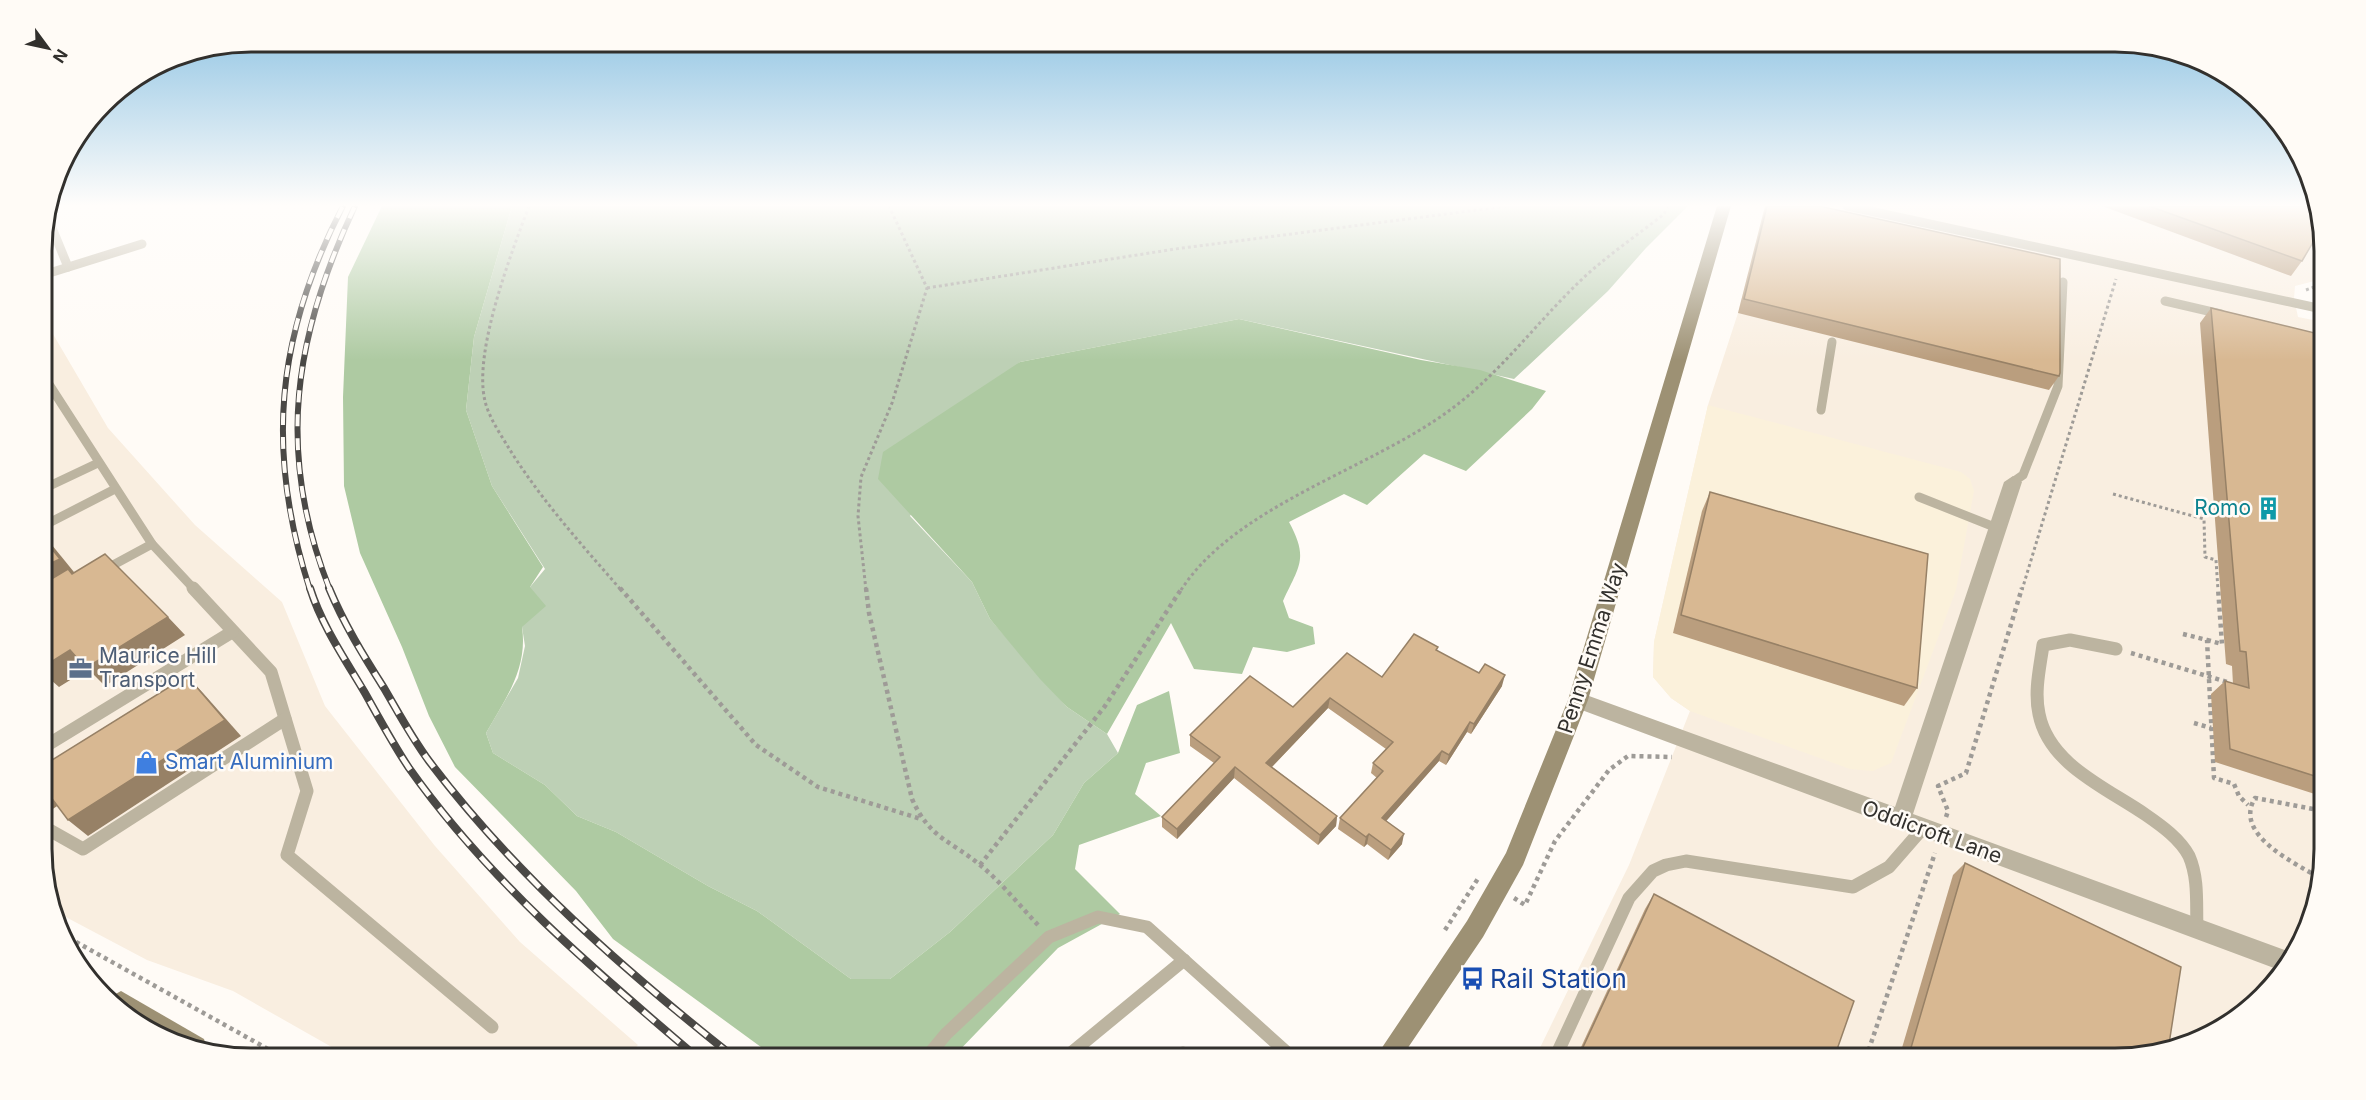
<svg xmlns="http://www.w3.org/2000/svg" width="2366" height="1100" font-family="Inter,sans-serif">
<rect width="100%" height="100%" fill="#fffbf6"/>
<g fill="#f9eee0">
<path d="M 1765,206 L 2314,206 L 2322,224 L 2322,279 L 2295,286 L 2294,298 L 2298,317 L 2323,322 L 2324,849 L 2308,929 L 2272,986 L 2231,1022 L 2128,1058 L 1535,1058 L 1629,865 L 1690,711 L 1671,698 L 1653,677 L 1654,642 L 1708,405 L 1738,313 Z"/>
<path d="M 43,317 L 108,428 L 195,525 L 282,602 L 325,706 L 435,846 L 520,942 L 638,1045 L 626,1058 L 351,1058 L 233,991 L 147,960 L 60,914 L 44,876 Z"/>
</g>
<path fill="#fbf1db" d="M 1708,405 L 1961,472 L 1970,479 L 1974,491 L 1956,590 L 1891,763 L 1873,771 L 1850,769 L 1690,711 L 1671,698 L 1653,677 L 1654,642 Z"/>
<path fill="#bdd0b5" d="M 512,206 L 1688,206 L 1646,248 L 1608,291 L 1514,379 L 1239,319 L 1020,362 L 910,516 L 972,582 L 990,619 L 1067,707 L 1107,734 L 1118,753 L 1084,783 L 1053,835 L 950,932 L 890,979 L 851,979 L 757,911 L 708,886 L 616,832 L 577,816 L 545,785 L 493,753 L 486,733 L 518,678 L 525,646 L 522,627 L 530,587 L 545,569 L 492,486 L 466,410 L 474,337 Z"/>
<g fill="#aecaa2">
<path d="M 382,206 L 512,206 L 474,337 L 466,410 L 492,486 L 543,567 L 530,587 L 546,606 L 522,627 C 528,668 506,698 486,733 L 493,753 L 545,785 L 577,816 L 616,832 L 708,886 L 757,911 L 851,979 L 890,979 L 950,932 L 1053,835 L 1084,783 L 1118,753 L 1137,705 L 1169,691 L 1180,753 L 1146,763 L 1135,794 L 1161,816 L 1079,845 L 1075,869 L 1120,914 L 1058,948 L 952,1058 L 776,1058 L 613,939 L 576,891 L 455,767 L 429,716 L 402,647 L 360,553 L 344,486 L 343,397 L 348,277 Z"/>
<path d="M 1239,319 L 1421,360 L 1480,370 L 1546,391 L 1532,409 L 1466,471 L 1424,454 L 1367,505 L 1344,494 L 1289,522 C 1309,559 1299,566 1283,601 L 1289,618 L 1313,627 L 1315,644 L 1287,652 L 1253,647 L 1242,674 L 1194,669 L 1171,623 L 1107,734 L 1067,707 L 1040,679 L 990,619 L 972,582 L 878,479 L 883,452 L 1020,362 Z"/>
</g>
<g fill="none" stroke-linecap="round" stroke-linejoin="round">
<g stroke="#9e9b97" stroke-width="3" stroke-dasharray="3 3" stroke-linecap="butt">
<path d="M 529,206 C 511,254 473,352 485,401 C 489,418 501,435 510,450 C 542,501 582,545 621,590"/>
<path d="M 927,288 L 1175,249 L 1508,206"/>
<path d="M 2306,290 L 2322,284"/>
<path d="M 2113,494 L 2204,519 L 2205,557 L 2216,560 L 2218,590"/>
<path d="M 866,590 L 858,516 L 861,477 L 892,403 L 927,288 L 889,206"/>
<path d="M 1181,590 C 1236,505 1369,470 1450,410 C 1498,375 1534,326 1576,285 C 1602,259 1635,237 1664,214 L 1668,206"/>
<path d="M 2022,590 L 2116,279"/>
</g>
<g stroke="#9e9b97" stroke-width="4.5" stroke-dasharray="4 4" stroke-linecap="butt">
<path d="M 620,588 L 756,745 L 818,787 L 921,819"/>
<path d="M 866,588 L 869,613 L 912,799 C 930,839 950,840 980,865 C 1001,882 1019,905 1038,925"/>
<path d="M 2183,634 L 2207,640 L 2214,778 L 2234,784 L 2239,796 L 2248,805"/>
<path d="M 2207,640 L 2222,644 L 2218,588"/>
<path d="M 2131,653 L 2227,682"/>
<path d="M 2194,723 L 2211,728"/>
<path d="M 1946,817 L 1948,811 L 1938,786 L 1966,773 L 2022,588"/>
<path d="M 980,865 L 1105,706 L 1182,588"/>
<path d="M 2318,877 C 2293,862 2233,834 2255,798 L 2324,811"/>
<path d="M 1514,898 L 1525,905 L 1555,841 L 1609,770 L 1628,756 L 1672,757"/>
<path d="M 1445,930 L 1479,877"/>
<path d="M 69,938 L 284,1058"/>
<path d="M 1866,1058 L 1935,853"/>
</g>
<g stroke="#bcb4a0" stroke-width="9">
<path d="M 1847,206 L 2322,309"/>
<path d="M 48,218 L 68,267"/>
<path d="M 43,275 L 142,244"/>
<path d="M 2165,301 L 2221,314"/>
<path d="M 43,375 L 152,544 L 195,590"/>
<path d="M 1821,410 L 1832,342"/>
<path d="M 2013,482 L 2023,475 L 2058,386 L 2063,282"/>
<path d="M 43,489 L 98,463"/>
<path d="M 1919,497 L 1997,528"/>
<path d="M 43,526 L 115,489"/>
<path d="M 102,571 L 152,544"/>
</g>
<g stroke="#bcb4a0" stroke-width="13">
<path d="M 193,588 L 271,672 L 307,791 L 287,855 L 492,1027"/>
<path d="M 2116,649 L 2070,640 L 2043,645 C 2040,667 2034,691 2039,714 C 2049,765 2107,788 2146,815 C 2162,826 2180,839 2189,856 C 2199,879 2196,905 2197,929"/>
<path d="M 44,747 L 232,632"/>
<path d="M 44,827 L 83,849 L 285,719"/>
<path d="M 926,1058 L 946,1034 L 1049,937 L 1098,917 L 1147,927 L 1293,1058"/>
<path d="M 1065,1058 L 1184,960"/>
<path d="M 1178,1058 L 1183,1053 L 1187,1058"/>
<path d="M 1555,1058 L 1629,898 L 1653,871 L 1666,865 L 1686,861 L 1853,887 L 1889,867 L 1923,828"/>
</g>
<path fill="#bcb4a0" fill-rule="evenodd" d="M 2013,476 L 2022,482 L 1913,814 L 2293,953 L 2282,971 L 1571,706 L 1568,700 L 1571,694 L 1578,692 L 1895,807 L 2004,482 Z"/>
<g fill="#9d9174" fill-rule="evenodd">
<path d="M 1717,206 L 1731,206 L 1588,700 L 1523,865 L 1483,937 L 1401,1058 L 1375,1058 L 1467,921 L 1506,853 L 1568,700 Z"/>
<path d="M 121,991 L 204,1039 L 207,1049 L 171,1042 L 112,996 Z"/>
</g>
<defs>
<g id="rail-far1">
<path d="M 310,590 C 265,450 276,336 343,206"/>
<path d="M 330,590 C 275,452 294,336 355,206"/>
</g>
<g id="rail">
<path d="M 310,588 C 322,626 345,659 365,693 C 379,718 393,744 409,768 C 488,880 594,970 698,1058"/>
<path d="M 329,588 C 344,624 363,655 384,688 C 398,712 412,738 429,761 C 515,875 624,970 735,1058"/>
</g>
</defs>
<use href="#rail-far1" stroke="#4a4845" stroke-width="6"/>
<use href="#rail" stroke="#4a4845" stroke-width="8"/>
<use href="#rail-far1" stroke="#fffbf6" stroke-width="4" stroke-dasharray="12" stroke-linecap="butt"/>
<use href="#rail" stroke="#fffbf6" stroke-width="5" stroke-dasharray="16" stroke-linecap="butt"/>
</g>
<g fill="#ba9e7e">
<path d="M 1765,206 L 1819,206 L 2059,376 L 2049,390 L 1738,313 Z"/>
<path d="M 2102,206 L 2314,206 L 2322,224 L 2322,240 L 2316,238 L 2302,261 L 2291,276 Z"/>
<path d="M 2211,308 L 2323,335 L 2324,797 L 2215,762 L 2211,694 L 2225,681 L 2233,684 L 2232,666 L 2226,664 L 2200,323 Z"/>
<path d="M 1710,492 L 1917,688 L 1904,706 L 1673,633 L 1702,511 Z"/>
<path d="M 1437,651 L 1502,686 L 1471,734 L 1467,732 L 1446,765 L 1439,761 L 1386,821 L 1402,844 L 1388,860 L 1367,844 L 1364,847 L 1338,829 L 1340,818 L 1377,778 L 1371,773 L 1373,763 L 1386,749 L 1328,708 L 1272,767 L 1337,816 L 1336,826 L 1318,845 L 1234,778 L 1177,839 L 1162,827 L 1162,817 L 1214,763 L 1190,746 L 1190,735 L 1293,707 L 1382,677 Z"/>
<path d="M 1965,863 L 2128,1058 L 1899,1058 L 1953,875 Z"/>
<path d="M 1654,894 L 1834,1058 L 1576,1058 L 1645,909 Z"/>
</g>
<g fill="#978166">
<path d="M 43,534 L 78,577 L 43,594 Z"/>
<path d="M 168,617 L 185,635 L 105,686 L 88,669 L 59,687 L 43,673 L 43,667 L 70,650 Z"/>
<path d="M 1505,675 L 1502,686 L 1471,734 L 1474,724 Z"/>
<path d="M 187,676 L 203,693 L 241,736 L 88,836 L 68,820 Z"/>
<path d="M 1330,698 L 1328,708 L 1266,773 L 1266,763 Z"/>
<path d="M 1470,722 L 1467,732 L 1446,765 L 1449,755 Z"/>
<path d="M 1442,751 L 1439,761 L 1380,828 L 1382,818 Z"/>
<path d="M 1235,767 L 1234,778 L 1177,839 L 1177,829 Z"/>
<path d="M 44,787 L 63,802 L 44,815 Z"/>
<path d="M 1337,816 L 1336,826 L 1318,845 L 1320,835 Z"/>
<path d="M 1369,834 L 1367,844 L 1364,847 L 1366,837 Z"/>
<path d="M 1404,834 L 1402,844 L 1388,860 L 1391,850 Z"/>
</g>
<g fill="#d8b892" stroke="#978166" stroke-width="1.5">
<path d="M 1767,206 L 1819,206 L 2060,259 L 2060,373 L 2059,376 L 1744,299 Z"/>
<path d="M 2149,206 L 2314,206 L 2322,224 L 2322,227 L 2302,261 Z"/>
<path d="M 2211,308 L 2323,335 L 2324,779 L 2230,749 L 2225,681 L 2249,688 L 2246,652 L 2240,651 Z"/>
<path d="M 1710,492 L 1928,554 L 1917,688 L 1681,615 Z"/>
<path d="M 43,538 L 60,559 L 43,567 Z"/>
<path d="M 105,554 L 168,617 L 86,668 L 70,650 L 43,667 L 43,584 L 68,569 L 72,574 Z"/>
<path d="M 1414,634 L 1438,647 L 1436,650 L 1479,673 L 1485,664 L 1505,675 L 1474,724 L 1470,722 L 1449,755 L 1442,751 L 1382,818 L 1404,834 L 1391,850 L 1369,834 L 1366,837 L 1340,818 L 1383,771 L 1373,763 L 1393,742 L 1330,698 L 1266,763 L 1337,816 L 1320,835 L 1235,767 L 1177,829 L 1162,817 L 1220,757 L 1190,735 L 1250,676 L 1293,707 L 1347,653 L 1382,677 Z"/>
<path d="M 187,676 L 225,720 L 68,820 L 44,788 L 44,765 Z"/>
<path d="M 1965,863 L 2181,967 L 2169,1044 L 2128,1058 L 1908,1058 Z"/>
<path d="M 1654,894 L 1854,1001 L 1834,1058 L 1578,1058 Z"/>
</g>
<linearGradient id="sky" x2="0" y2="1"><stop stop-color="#86bfe1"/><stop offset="0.57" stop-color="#fffdfb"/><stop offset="1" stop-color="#fffdfb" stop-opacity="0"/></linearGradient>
<rect width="2366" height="360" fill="url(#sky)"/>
<defs>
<symbol id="building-bare" viewBox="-9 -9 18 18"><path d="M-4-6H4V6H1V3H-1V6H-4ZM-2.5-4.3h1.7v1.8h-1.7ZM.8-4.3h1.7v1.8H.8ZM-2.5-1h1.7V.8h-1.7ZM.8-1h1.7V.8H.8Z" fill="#0f9aa8" stroke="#fffbf6" stroke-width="2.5" paint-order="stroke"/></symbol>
<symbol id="office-bare" viewBox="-9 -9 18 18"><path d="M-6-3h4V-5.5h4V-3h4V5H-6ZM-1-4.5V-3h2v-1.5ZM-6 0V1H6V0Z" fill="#5c6f8a" stroke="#fffbf6" stroke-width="2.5" paint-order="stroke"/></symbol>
<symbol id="shop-bare" viewBox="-9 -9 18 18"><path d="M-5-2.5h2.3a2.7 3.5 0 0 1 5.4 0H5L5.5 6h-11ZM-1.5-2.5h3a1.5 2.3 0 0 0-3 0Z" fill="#3f7fe0" stroke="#fffbf6" stroke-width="2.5" paint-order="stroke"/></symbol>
<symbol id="bus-bare" viewBox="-9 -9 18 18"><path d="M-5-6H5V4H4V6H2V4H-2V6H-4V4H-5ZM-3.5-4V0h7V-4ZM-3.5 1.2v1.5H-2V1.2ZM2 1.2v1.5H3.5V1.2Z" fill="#1a4fb4" stroke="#fffbf6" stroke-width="2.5" paint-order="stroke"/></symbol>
</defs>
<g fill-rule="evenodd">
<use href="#building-bare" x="2252" y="492" width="33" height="33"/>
<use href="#office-bare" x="64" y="652" width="33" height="33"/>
<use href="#shop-bare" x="130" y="746" width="33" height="33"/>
<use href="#bus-bare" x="1456" y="962" width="33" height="33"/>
</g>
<g text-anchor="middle" stroke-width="5" stroke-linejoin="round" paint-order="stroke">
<g font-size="21" fill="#0d838f" stroke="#fffbf6" text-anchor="end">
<text x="2251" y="515">Romo</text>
</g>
<g font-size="21" fill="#32302d" stroke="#fffbf6">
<text transform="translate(1592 648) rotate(-72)" y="7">Penny Emma Way</text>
<text transform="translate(1932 832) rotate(20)" y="7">Oddicroft Lane</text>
</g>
<g font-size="21" fill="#4e5e75" stroke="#fffbf6" text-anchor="start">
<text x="99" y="663">Maurice Hill<tspan x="99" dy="24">Transport</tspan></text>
</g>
<g font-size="21" fill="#366cbe" stroke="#fffbf6" text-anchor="start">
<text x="165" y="769">Smart Aluminium</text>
</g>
<g font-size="26" fill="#164399" stroke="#fffbf6" text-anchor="start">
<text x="1490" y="988">Rail Station</text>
</g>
</g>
<path d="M0 0H2366V1100H0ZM251 52H2115A199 199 0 0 1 2314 251V849A199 199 0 0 1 2115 1048H251A199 199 0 0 1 52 849V251A199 199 0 0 1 251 52Z" fill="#fffbf6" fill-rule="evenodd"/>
<path fill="none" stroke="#32302d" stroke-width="3" d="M251 52H2115A199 199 0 0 1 2314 251V849A199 199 0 0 1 2115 1048H251A199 199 0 0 1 52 849V251A199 199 0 0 1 251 52Z"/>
<g transform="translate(48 48) rotate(123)" stroke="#fffbf6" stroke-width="4.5" paint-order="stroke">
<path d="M0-4.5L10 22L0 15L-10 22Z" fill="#32302d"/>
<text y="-9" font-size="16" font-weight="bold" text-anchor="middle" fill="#32302d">N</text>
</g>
</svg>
